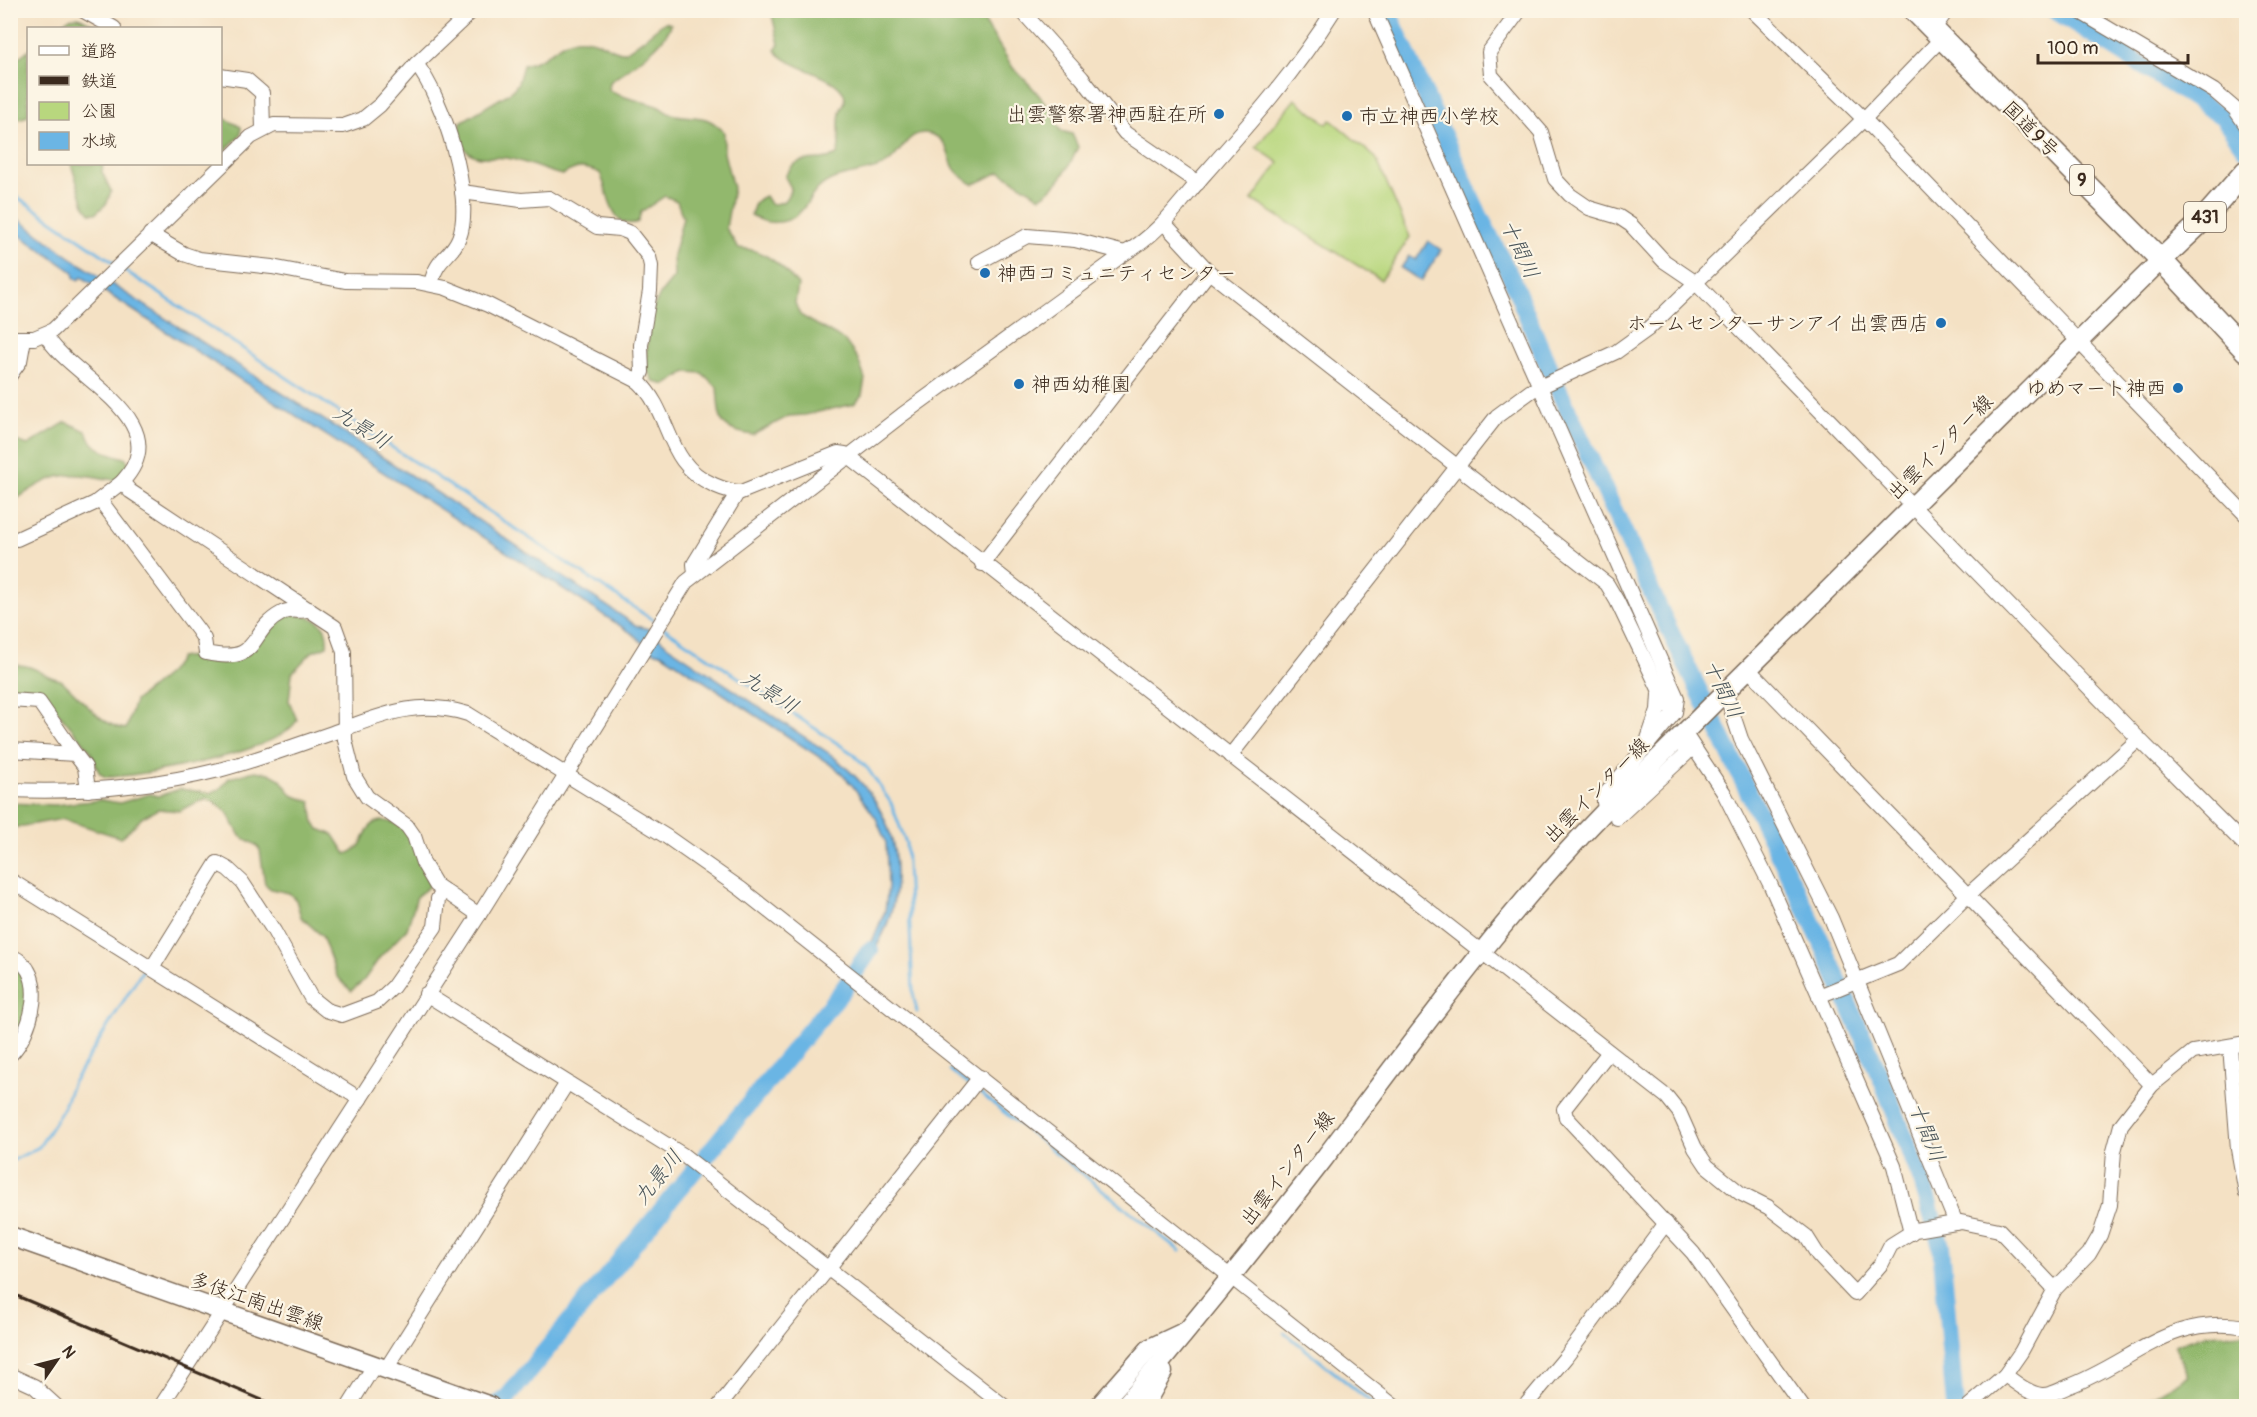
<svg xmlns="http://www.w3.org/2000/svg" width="2257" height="1417" font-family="Pangolin,'Klee One',sans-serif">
<rect width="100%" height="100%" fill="#fcf5e5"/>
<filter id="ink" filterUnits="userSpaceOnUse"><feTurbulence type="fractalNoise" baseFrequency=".0167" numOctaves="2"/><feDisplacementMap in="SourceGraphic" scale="12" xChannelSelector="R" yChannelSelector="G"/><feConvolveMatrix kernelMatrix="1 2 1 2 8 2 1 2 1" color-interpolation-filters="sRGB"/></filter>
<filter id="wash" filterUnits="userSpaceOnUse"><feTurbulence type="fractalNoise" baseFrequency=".008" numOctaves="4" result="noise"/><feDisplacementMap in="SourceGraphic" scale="24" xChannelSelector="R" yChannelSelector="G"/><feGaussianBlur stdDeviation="1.35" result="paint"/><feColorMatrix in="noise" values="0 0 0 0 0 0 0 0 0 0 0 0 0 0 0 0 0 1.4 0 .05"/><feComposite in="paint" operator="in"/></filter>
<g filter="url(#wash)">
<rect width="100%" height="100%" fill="#f4e1c4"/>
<path fill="#b8d77e" stroke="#7a804e" stroke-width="1.5" d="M 1295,99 L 1327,124 L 1331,120 L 1376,158 L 1410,237 L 1381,280 L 1252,200 L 1279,163 L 1256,147 Z"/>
<g fill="#92b86d" stroke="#667146" stroke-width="1.5">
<path d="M 771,11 L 978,11 L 1013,68 L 1032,87 L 1047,105 L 1061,131 L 1072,134 L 1078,147 C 1070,166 1058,187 1040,197 L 1001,172 C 989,175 986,181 972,184 C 966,179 958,175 954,168 C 947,156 949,141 933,135 C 908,125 902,155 886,164 C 874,172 848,173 833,179 C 812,188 812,201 798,214 C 786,225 763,225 751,215 C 754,205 755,200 765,196 L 770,204 C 784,204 786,201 791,188 L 785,177 C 797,150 819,165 837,155 C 842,140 837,127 840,113 C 840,108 845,104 845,100 C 846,76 789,70 775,50 L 779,44 Z"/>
<path d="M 79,17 L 99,28 L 56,28 L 70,18 Z"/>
<path d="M 665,22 L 671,24 C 667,44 626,70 610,82 L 609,90 C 625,100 642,100 659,107 C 663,109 667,113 671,114 C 695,120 704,111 724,132 L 724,153 L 733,188 L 726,228 L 738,248 C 765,249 781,265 798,285 L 795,303 L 800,315 L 845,341 L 858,359 L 865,379 L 862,395 L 854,404 L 805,415 L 789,416 L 753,435 C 716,430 720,419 717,387 L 702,373 L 686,372 L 666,385 L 654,382 L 645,366 L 650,314 L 661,293 L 674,277 L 673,255 L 683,218 L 677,201 L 665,196 L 641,212 L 638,222 C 611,232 608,190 600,173 C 584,166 577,166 562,175 C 545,171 529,163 512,159 C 488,153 476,166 458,141 L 461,122 L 511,92 L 518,83 L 523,65 C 547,61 555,43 576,39 C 597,36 615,54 624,52 C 633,49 656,28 665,22 Z"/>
<path d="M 28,50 L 28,116 L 12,121 L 11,64 Z"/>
<path d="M 220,116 L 241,127 L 241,134 L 221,155 Z"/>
<path d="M 71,164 L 103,164 L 102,172 L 111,191 L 107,203 L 96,213 L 90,213 L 84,205 Z"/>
<path d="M 66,422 L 86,431 C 93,450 107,453 125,458 L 129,463 L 116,480 C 104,479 91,475 79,475 C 52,473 31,489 11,503 L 10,439 L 28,445 Z"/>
<path d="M 291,614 C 311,617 330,619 327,646 L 312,652 L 292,673 L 289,701 L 297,720 C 281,752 141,777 105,777 L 99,772 L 90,750 L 41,692 L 28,687 L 11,688 L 10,666 C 36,662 41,677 61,680 C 79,695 101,727 126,729 L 135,701 L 169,673 L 180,658 L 192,656 L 228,664 L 241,658 L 274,623 Z"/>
<path d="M 255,771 L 269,773 L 280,779 L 292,795 L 311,802 L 314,823 L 319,829 L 334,835 L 346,854 C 366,846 360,840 370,827 C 380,815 400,823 408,833 C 417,843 424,873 430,886 L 417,896 L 407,929 L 380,957 L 364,980 L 351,991 L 337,976 L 322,936 L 301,917 L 296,900 L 289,893 L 271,889 L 265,884 L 260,850 L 256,845 L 240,836 L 227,812 L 212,800 L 204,799 L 179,811 L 158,809 L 143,817 L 121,838 L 63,819 L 11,828 L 10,803 L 55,805 L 101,800 L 120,803 L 150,794 L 158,796 L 180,789 L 211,793 L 220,789 L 229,778 Z"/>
<path d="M 11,964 C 36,985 27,1022 11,1045 Z"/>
<path d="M 2246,1333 L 2246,1406 L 2144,1406 L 2151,1397 L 2188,1376 L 2174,1345 L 2203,1335 Z"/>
</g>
<g fill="#6bb5e4" stroke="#537081" stroke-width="1.5">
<path d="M 10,213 L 77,262 L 421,482 L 637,626 L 649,629 L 668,646 L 830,754 C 846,767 861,780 872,797 C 910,852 901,923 859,971 L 854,968 L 868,951 L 885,911 L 888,886 L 886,843 L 876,818 L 852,785 L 836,768 L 661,653 L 651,651 L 633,634 L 142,316 L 82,277 L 78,280 L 74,277 L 73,272 L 11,229 Z"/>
<path d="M 1428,241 L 1441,250 L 1421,281 L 1401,268 L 1409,256 L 1416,260 Z"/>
</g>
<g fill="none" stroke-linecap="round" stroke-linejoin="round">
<g stroke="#6bb5e4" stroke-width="3">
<path d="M 10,192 L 116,264"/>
<path d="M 121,268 L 656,622"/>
<path d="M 664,628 L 852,753 L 868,769 L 891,803 L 906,843 L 913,993 L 917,1012"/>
<path d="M 950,1070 L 969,1085"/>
<path d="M 976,1090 L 1180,1251"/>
<path d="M 10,1162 L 39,1147 L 63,1109 L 72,1084 L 144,968"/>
<path d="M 1284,1332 L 1376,1406"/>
</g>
<g stroke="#6bb5e4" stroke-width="18">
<path d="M 1387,10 L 1478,213 L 1513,282 L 1553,378 L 1665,621 L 1821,941 L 1883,1083 L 1922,1181 L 1941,1246 L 1955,1406"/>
<path d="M 2054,10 L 2223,117 L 2246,150"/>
<path d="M 495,1406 L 505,1400 L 842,991 L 870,950"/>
</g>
</g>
</g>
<g filter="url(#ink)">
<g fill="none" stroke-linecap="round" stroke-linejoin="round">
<defs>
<g id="minor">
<path d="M 82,10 L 114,28"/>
<path d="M 1021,10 L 1082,78 L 1125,133 L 1198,183"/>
<path d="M 1374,10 L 1677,698 L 1675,712 L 1604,796 L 1604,803"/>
<path d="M 1520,10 L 1489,52 L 1491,75 L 1541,132 L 1555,179 L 1570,195 L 1589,208 L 1619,217 L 1631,225 L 1664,261 L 1695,282 L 2139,739 L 2246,846"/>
<path d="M 1752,10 L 1864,119 L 2246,515"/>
<path d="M 2077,10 L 2214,91 L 2235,109 L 2246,125"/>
<path d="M 1933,30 L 1947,10"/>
<path d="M 416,64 C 443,97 475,198 459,238 C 450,259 437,256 431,284"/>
<path d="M 220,76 L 247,80 L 262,93 L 263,129"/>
<path d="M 462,192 L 521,200 L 549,198 L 597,227 L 620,229 L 630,233 L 649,257 L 651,266 L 650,291 L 641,345 L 642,372 L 638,381"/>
<path d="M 1164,223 L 1209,272 L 1607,584 L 1617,601 L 1667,706"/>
<path d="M 150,234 L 184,254 L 199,259 L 272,267 L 345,281 L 417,282 L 446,288 L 488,305 L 638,381 C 673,414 664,464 714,485 C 723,489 731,492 741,492 L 838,453 L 845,454 L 1667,1097 L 1679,1112 L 1695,1148 L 1707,1166 L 1740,1193 L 1768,1207 L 1806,1236 L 1818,1255 L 1855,1294 L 1882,1263 L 1891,1245 L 1915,1230 L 1961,1222 L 1999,1230 L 2055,1289"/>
<path d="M 979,262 L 1027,236 L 1075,240 L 1125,253"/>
<path d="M 46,335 C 68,377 180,420 122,482 L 130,491 L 335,627 L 344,652 L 345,740 L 354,776 L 367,797 L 407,826 L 414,836 L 423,863 L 436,885 L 479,915"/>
<path d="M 10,338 L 34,338 L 53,330 L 251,137 L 274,125 L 343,126 L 363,119 L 380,105 L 416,64 L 473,10"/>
<path d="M 10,375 L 20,361 L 24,339"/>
<path d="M 100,500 L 198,630 L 204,639 L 206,653 C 263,665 246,632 282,613 C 291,608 300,613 309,609"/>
<path d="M 17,539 L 95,503 L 122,482"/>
<path d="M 982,564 L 1209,272"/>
<path d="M 695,574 L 694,564 L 738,492"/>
<path d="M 1750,671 L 2152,1085"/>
<path d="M 1726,694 L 1741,739 L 1831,918 L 1956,1223"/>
<path d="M 10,700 L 39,702 L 75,754"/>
<path d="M 1685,734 L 1724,793 L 1771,886 L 1894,1166 L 1911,1233"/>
<path d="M 1648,739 L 1658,710 L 1659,694"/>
<path d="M 10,750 L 75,754 L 85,767 L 88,790"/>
<path d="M 1230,756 L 1497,416 L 1531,391 L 1616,352 L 1648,329 L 1864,119 L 1941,39"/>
<path d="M 10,790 C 81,793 151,787 219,770 C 257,760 294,746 332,733 C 381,716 415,698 468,714 L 667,837 L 741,889 L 1394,1406"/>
<path d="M 1617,818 L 1686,754 L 1684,747"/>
<path d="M 10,880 L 360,1099"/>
<path d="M 10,956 C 50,969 32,1034 10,1055"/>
<path d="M 152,968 L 217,863 L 228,869 L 242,882 L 274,931 L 311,998 L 326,1010 L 342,1015 L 377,1002 L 393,987 L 435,927 L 438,899 L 443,890"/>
<path d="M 426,994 L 683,1155 L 1004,1406"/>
<path d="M 1819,996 L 1898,964 L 1967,896 L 2139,739"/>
<path d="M 2230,1046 L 2238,1149 L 2246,1193"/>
<path d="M 1609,1052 L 1564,1109 L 1566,1117 L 1693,1253 L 1802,1406"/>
<path d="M 386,1369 L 567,1083"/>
<path d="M 10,1375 L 34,1386 L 56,1406"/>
<path d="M 2005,1375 C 2016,1383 2028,1393 2041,1395 C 2049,1396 2060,1390 2067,1387 C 2132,1363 2170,1313 2246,1327"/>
<path d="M 161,1406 L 479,915 L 686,582 L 902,415 L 1125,253 C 1158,235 1179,204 1203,176 C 1250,123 1296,71 1334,10"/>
<path d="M 349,1406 L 374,1366"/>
<path d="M 719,1406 L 980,1077"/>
<path d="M 1525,1406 L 1566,1357 L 1666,1223"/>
<path d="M 1969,1406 L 2005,1375 L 2021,1352 L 2055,1289 L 2089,1254 L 2100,1235 L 2110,1205 L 2114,1151 L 2121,1125 L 2152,1085 L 2193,1052 L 2246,1043"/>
</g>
<g id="major">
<path d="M 10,1236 L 490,1406"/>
<path d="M 1099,1406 L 1150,1348 L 1184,1332"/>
<path d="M 1124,1406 C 1192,1326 1258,1244 1323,1160 C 1414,1040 1500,919 1605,811 L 2161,260"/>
<path d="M 1144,1406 L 1163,1372"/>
</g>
<g id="highway">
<path d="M 1914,10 L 2161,260 L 2246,351"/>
<path d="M 2161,260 L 2200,223 L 2246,171"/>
</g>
</defs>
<use href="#minor" stroke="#7c6a58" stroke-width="16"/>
<use href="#major" stroke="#7c6a58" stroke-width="21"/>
<use href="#highway" stroke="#7c6a58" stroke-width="24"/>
<use href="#minor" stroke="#fff" stroke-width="14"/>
<use href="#major" stroke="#fff" stroke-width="18"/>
<use href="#highway" stroke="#fff" stroke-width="21"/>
<path stroke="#3b2a1e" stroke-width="3" d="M 10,1293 L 276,1406"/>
</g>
</g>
<g fill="#1f6fb2" stroke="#fcf5e5" stroke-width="2">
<circle cx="1219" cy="114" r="6"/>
<circle cx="1347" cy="116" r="6"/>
<circle cx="985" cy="273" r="6"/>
<circle cx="1941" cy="323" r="6"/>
<circle cx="1019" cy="384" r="6"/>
<circle cx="2178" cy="388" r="6"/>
</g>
<g text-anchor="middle" stroke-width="4.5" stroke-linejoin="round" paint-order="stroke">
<g fill="#fcf5e5" stroke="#75675a" stroke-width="1.5">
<rect x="2070" y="165" width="24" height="30" rx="4.5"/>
<rect x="2184" y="202" width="42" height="30" rx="4.5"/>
</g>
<g font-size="18" font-weight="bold" fill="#3b2a1e">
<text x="2082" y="186">9</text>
<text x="2205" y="223">431</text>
</g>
<g font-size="20" fill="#3b2a1e" stroke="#fcf5e5" text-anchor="end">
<text x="1207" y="121">出雲警察署神西駐在所</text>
<text x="1359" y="123" text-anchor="start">市立神西小学校</text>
<text x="997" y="280" text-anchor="start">神西コミュニティセンター</text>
<text x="1929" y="330">ホームセンターサンアイ 出雲西店</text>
<text x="1031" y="391" text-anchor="start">神西幼稚園</text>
<text x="2166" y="395">ゆめマート神西</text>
</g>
<g font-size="20" fill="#3b2a1e" stroke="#fcf5e5">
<text transform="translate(2031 129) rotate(45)" y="7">国道9号</text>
<text transform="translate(1940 447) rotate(-45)" y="7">出雲インター線</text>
<text transform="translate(1596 790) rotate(-45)" y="7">出雲インター線</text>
<text transform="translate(1287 1168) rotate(-52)" y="7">出雲インター線</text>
<text transform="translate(257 1301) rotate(19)" y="7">多伎江南出雲線</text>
</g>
<g font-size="21" font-style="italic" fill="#495459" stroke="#fcf5e5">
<text transform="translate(1520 249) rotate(65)" y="7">十間川</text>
<text transform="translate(362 427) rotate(33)" y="7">九景川</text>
<text transform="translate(1723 689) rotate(64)" y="7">十間川</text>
<text transform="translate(770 692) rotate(33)" y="7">九景川</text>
<text transform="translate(1927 1132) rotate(68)" y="7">十間川</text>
<text transform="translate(658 1177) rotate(-51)" y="7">九景川</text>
</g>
</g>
<rect width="2257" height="1417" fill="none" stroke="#fcf5e5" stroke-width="36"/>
<rect x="27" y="27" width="195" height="138" fill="#fcf5e5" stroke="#afa495" stroke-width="1.5"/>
<rect x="39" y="46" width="30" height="9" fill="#ffffff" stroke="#afa495" stroke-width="1.5"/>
<text x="81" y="57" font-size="18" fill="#3b2a1e">道路</text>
<rect x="39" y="76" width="30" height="9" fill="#3b2a1e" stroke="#afa495" stroke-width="1.5"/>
<text x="81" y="87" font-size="18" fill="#3b2a1e">鉄道</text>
<rect x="39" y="102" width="30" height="18" fill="#b8d77e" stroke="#afa495" stroke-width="1.5"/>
<text x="81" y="117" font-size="18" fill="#3b2a1e">公園</text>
<rect x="39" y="132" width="30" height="18" fill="#6bb5e4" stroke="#afa495" stroke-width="1.5"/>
<text x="81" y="147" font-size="18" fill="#3b2a1e">水域</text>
<g transform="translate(57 1360) rotate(55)" stroke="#fcf5e5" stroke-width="4.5" paint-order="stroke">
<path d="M0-4.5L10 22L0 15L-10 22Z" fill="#3b2a1e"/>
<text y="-9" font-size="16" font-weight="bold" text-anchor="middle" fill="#3b2a1e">N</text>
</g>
<path d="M2038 54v9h150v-9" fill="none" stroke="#3b2a1e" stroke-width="3"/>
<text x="2047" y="54" font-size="18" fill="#3b2a1e" stroke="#fcf5e5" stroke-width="4.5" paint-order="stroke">100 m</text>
</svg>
